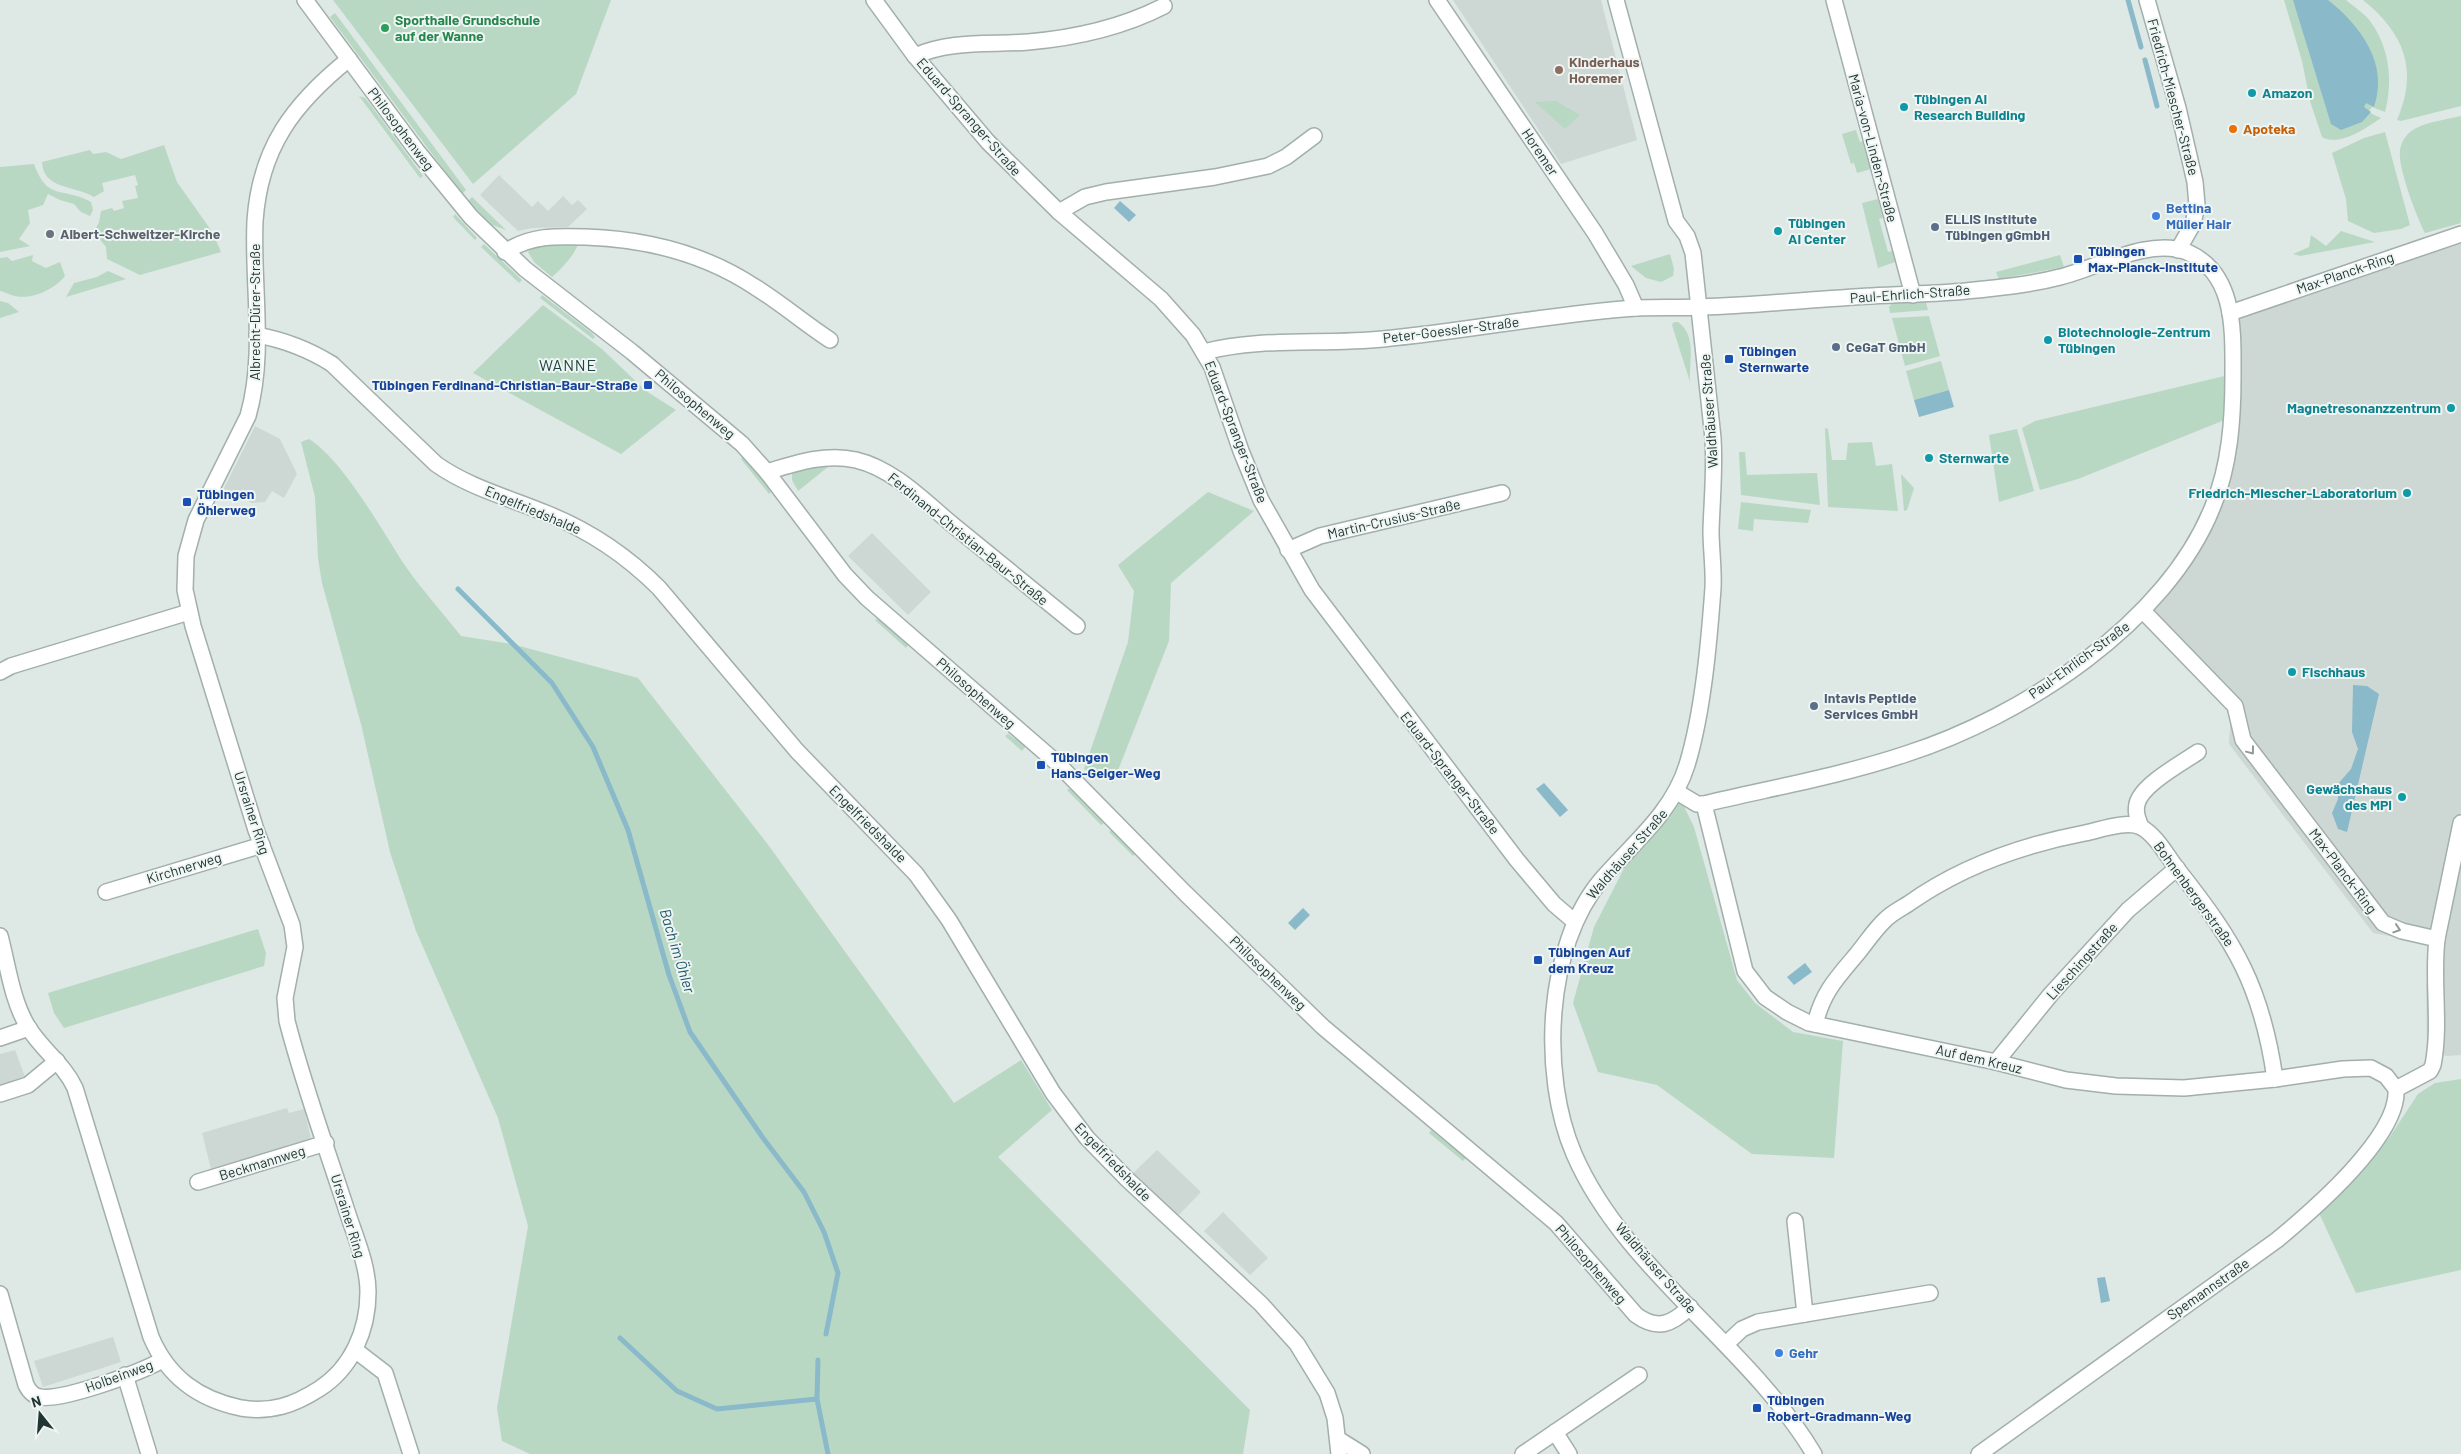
<svg xmlns="http://www.w3.org/2000/svg" width="2461" height="1454" font-family="Barlow,sans-serif">
<rect width="100%" height="100%" fill="#dee8e5"/>
<g fill="#cdd8d4">
<path d="M 1453,0 L 1601,0 L 1637,140 L 1561,164 Z"/>
<path d="M 499,175 L 532,207 L 538,201 L 548,211 L 563,196 L 572,205 L 578,200 L 587,209 L 568,227 L 532,228 L 518,231 L 480,195 Z"/>
<path d="M 2461,228 L 2461,1055 L 2447,1056 L 2427,1051 L 2426,987 L 2435,944 L 2373,933 L 2229,744 L 2231,708 L 2141,615 L 2156,601 L 2223,482 L 2233,303 L 2421,238 Z"/>
<path d="M 255,426 L 280,439 L 297,474 L 284,498 L 272,491 L 265,502 L 252,503 L 223,490 Z"/>
<path d="M 872,533 L 931,592 L 908,615 L 848,556 Z"/>
<path d="M 15,1050 L 28,1085 L 0,1094 L 0,1054 Z"/>
<path d="M 287,1108 L 289,1113 L 304,1109 L 312,1143 L 212,1173 L 202,1133 Z"/>
<path d="M 1157,1150 L 1201,1192 L 1172,1222 L 1127,1179 Z"/>
<path d="M 1223,1212 L 1268,1258 L 1250,1275 L 1204,1231 Z"/>
<path d="M 113,1337 L 121,1362 L 43,1387 L 34,1361 Z"/>
</g>
<g fill="#b9d8c4">
<path d="M 333,0 L 611,0 L 576,94 L 473,184 Z"/>
<path d="M 2284,0 L 2346,0 C 2354,7 2364,13 2370,21 C 2390,48 2393,81 2385,112 L 2372,107 L 2368,112 L 2381,118 C 2366,128 2340,147 2322,137 L 2310,101 L 2302,61 Z"/>
<path d="M 2363,0 L 2461,0 L 2461,106 L 2401,121 L 2397,120 C 2419,70 2404,33 2363,0 Z"/>
<path d="M 335,13 L 466,190 L 462,194 L 330,17 Z"/>
<path d="M 359,96 L 365,98 L 370,104 L 423,176 L 420,178 Z"/>
<path d="M 1556,101 L 1580,115 L 1565,129 L 1535,102 Z"/>
<path d="M 2461,116 L 2461,223 L 2425,233 C 2417,218 2398,168 2400,152 C 2400,145 2404,137 2410,132 C 2423,122 2445,120 2461,116 Z"/>
<path d="M 1856,130 L 1860,142 L 1863,141 L 1871,169 L 1857,173 L 1854,163 L 1851,164 L 1842,134 Z"/>
<path d="M 2385,132 L 2410,225 L 2401,229 L 2374,233 L 2348,221 L 2346,199 L 2332,153 L 2364,138 Z"/>
<path d="M 164,145 L 177,182 L 213,233 L 221,252 L 140,275 L 107,259 L 106,247 L 94,232 L 99,222 L 101,211 L 112,208 L 114,211 L 124,208 L 122,201 L 138,198 L 135,186 L 138,185 L 135,175 L 102,183 L 104,191 L 94,197 C 75,185 43,190 42,162 L 90,150 L 93,154 L 106,152 L 121,159 Z"/>
<path d="M 34,164 C 48,202 62,186 91,202 L 93,210 L 90,216 L 81,212 L 74,204 L 60,200 L 48,194 L 43,205 L 28,210 L 30,223 L 19,239 L 30,246 L 0,252 L 0,167 Z"/>
<path d="M 472,197 L 506,230 L 490,224 L 468,201 Z"/>
<path d="M 1878,199 L 1883,218 L 1879,219 L 1888,252 L 1892,251 L 1895,262 L 1878,268 L 1862,203 Z"/>
<path d="M 455,214 L 477,238 L 475,240 L 453,217 Z"/>
<path d="M 2341,231 L 2375,242 L 2300,256 L 2293,254 L 2309,247 L 2311,235 L 2326,246 Z"/>
<path d="M 579,242 C 574,256 563,267 552,277 L 534,262 L 528,252 L 535,245 Z"/>
<path d="M 484,244 L 522,280 L 519,283 L 481,247 Z"/>
<path d="M 1670,254 L 1674,269 L 1673,276 L 1661,282 L 1646,278 L 1631,266 Z"/>
<path d="M 33,255 L 32,261 L 46,268 L 60,262 L 65,276 C 55,289 32,300 15,296 C 10,295 5,292 0,291 L 0,258 L 7,257 L 12,261 Z"/>
<path d="M 2060,255 L 2064,267 L 1999,279 L 1996,272 Z"/>
<path d="M 108,271 L 126,279 L 66,297 L 74,283 L 97,277 Z"/>
<path d="M 542,295 L 592,333 L 595,337 L 593,339 L 540,298 Z"/>
<path d="M 1925,299 L 1928,310 L 1890,313 L 1889,306 L 1891,306 L 1889,301 Z"/>
<path d="M 0,301 L 8,303 L 19,312 L 0,318 Z"/>
<path d="M 543,305 L 602,349 L 646,391 L 676,410 L 621,454 L 473,373 Z"/>
<path d="M 1929,316 L 1940,356 L 1905,366 L 1892,318 Z"/>
<path d="M 1674,322 L 1678,322 C 1697,336 1689,361 1690,382 L 1672,325 Z"/>
<path d="M 1941,361 L 1949,390 L 1914,400 L 1906,371 Z"/>
<path d="M 2233,374 L 2232,417 L 2078,479 L 2040,490 L 2022,428 L 2035,421 Z"/>
<path d="M 1825,428 L 1828,429 L 1832,460 L 1846,460 L 1848,443 L 1872,442 L 1876,466 L 1892,464 L 1898,511 L 1828,507 Z"/>
<path d="M 2017,429 L 2034,491 L 1999,502 L 1989,435 Z"/>
<path d="M 309,439 C 344,461 382,531 406,567 C 423,591 443,613 461,636 L 512,644 L 638,678 L 769,846 L 954,1103 L 1021,1060 L 1052,1110 L 998,1157 L 1250,1410 L 1243,1454 L 530,1454 L 502,1441 L 497,1408 L 528,1226 L 498,1118 L 416,931 L 390,852 L 361,724 L 322,583 L 318,558 L 315,497 L 301,442 Z"/>
<path d="M 1739,452 L 1745,452 L 1747,475 L 1817,473 L 1820,505 L 1741,495 Z"/>
<path d="M 743,457 L 757,472 L 771,492 L 769,494 L 741,459 Z"/>
<path d="M 828,465 L 828,467 L 798,491 L 792,480 L 792,474 L 796,470 Z"/>
<path d="M 1901,474 L 1914,488 L 1907,510 L 1904,511 Z"/>
<path d="M 1208,492 L 1254,511 L 1171,583 L 1169,641 L 1113,783 L 1084,769 L 1128,642 L 1134,591 L 1118,565 Z"/>
<path d="M 1741,502 L 1811,510 L 1808,523 L 1754,519 L 1753,531 L 1738,529 Z"/>
<path d="M 878,618 L 908,645 L 906,648 L 875,620 Z"/>
<path d="M 1008,734 L 1026,746 L 1022,751 L 1005,736 Z"/>
<path d="M 1073,786 L 1076,789 L 1075,792 L 1104,823 L 1101,825 L 1067,790 Z"/>
<path d="M 1677,792 L 1694,827 L 1737,980 L 1755,1003 L 1793,1032 L 1843,1041 L 1834,1158 L 1752,1154 L 1657,1085 L 1598,1072 L 1573,1003 L 1594,927 L 1637,843 Z"/>
<path d="M 1111,830 L 1135,854 L 1133,856 L 1109,832 Z"/>
<path d="M 258,929 L 266,953 L 264,966 L 64,1028 L 54,1013 L 48,993 Z"/>
<path d="M 2461,1079 L 2461,1270 L 2356,1293 L 2319,1213 L 2365,1167 L 2389,1138 L 2418,1094 L 2435,1083 Z"/>
<path d="M 1431,1130 L 1466,1158 L 1463,1161 L 1429,1133 Z"/>
</g>
<g fill="#8ab9ca">
<path d="M 2293,0 L 2328,0 C 2361,26 2389,64 2374,107 L 2366,103 L 2364,107 L 2371,112 L 2362,122 L 2341,130 L 2331,124 Z"/>
<path d="M 1120,201 L 1136,215 L 1129,222 L 1114,208 Z"/>
<path d="M 1949,390 L 1954,407 L 1919,417 L 1914,400 Z"/>
<path d="M 2353,685 L 2367,686 L 2379,694 L 2347,832 L 2338,829 L 2332,813 L 2338,799 L 2338,784 L 2351,769 L 2358,749 L 2352,732 Z"/>
<path d="M 1544,783 L 1568,810 L 1560,817 L 1536,789 Z"/>
<path d="M 1303,908 L 1310,915 L 1295,930 L 1288,923 Z"/>
<path d="M 1805,963 L 1812,972 L 1794,985 L 1787,977 Z"/>
<path d="M 2105,1277 L 2110,1301 L 2101,1303 L 2097,1278 Z"/>
</g>
<g fill="none" stroke-linecap="round" stroke-linejoin="round">
<g stroke="#8ab9ca" stroke-width="5">
<path d="M 2128,0 L 2141,47"/>
<path d="M 2145,60 L 2157,106"/>
<path d="M 458,589 L 552,683 L 593,747 L 628,830 L 669,975 L 690,1032 L 763,1138 L 804,1192 L 824,1232 L 838,1273 L 826,1334"/>
<path d="M 620,1338 L 677,1391 L 717,1409 L 817,1399"/>
<path d="M 818,1360 L 817,1399 L 828,1454"/>
</g>
<defs>
<g id="minor">
<path d="M 305,0 L 417,151 L 471,217 L 525,269 L 632,352 L 742,444 L 767,472 L 845,575 L 867,598 L 1057,763 L 1186,894 L 1323,1027 L 1556,1223 L 1636,1315 C 1658,1331 1672,1324 1690,1307"/>
<path d="M 874,0 L 915,56 L 988,142 L 1059,212 L 1161,299 L 1193,335 L 1212,367 L 1241,451 L 1261,500 L 1312,590 L 1517,860 L 1554,904 L 1575,922"/>
<path d="M 1437,0 L 1595,233 L 1626,285 L 1636,308"/>
<path d="M 1616,0 L 1676,221 L 1687,236 L 1693,253 L 1713,438 C 1715,469 1712,500 1711,530 C 1711,550 1714,569 1713,588 C 1709,643 1703,712 1687,765 C 1672,813 1634,842 1602,879 C 1545,946 1540,1075 1574,1154 C 1624,1270 1749,1345 1814,1454"/>
<path d="M 1834,0 L 1913,295"/>
<path d="M 2147,0 L 2178,108 L 2195,182 L 2197,205 L 2193,224 L 2178,250"/>
<path d="M 915,56 C 951,40 990,45 1028,42 C 1074,38 1123,27 1164,6"/>
<path d="M 1059,212 L 1085,197 L 1106,192 L 1215,177 L 1268,166 L 1286,157 L 1314,136"/>
<path d="M 505,252 C 531,235 556,236 586,237 C 645,239 705,254 755,287 C 781,303 804,323 830,340"/>
<path d="M 2230,313 L 2461,234"/>
<path d="M 257,335 C 284,340 308,349 332,364 L 436,464 C 470,488 510,498 548,514 C 590,531 627,556 659,588 L 797,751 L 916,874 L 949,920 L 1053,1093 L 1087,1138 L 1127,1179 L 1261,1304 L 1297,1344 L 1327,1393 L 1335,1418 L 1339,1454"/>
<path d="M 1204,352 C 1262,337 1323,345 1383,339 C 1467,331 1551,314 1636,308 C 1658,307 1680,308 1702,307 C 1759,305 1815,299 1872,296 C 1903,294 1935,294 1966,291 C 1997,288 2029,285 2060,277 C 2097,268 2149,237 2187,252 C 2236,273 2233,331 2233,376 C 2233,419 2230,465 2213,506 C 2167,623 2022,717 1906,754 C 1840,776 1771,788 1704,804 L 1697,804 L 1677,792"/>
<path d="M 767,472 C 796,463 826,453 856,460 C 894,469 925,502 953,525 C 995,559 1036,593 1077,626"/>
<path d="M 1288,550 L 1320,536 L 1502,493"/>
<path d="M 2143,611 L 2235,706 L 2243,740 L 2383,923 L 2402,931 L 2437,939 L 2461,823"/>
<path d="M 0,672 L 11,666 L 189,612"/>
<path d="M 1704,804 L 1745,971 L 1765,997 L 1787,1012 L 1809,1023 L 1996,1062 L 2066,1080 L 2116,1086 L 2184,1088 L 2275,1079 L 2343,1069 L 2371,1068 L 2386,1076 L 2396,1089 C 2400,1136 2312,1211 2277,1240 L 1979,1454"/>
<path d="M 2141,827 C 2138,819 2135,813 2137,804 C 2141,785 2182,763 2198,752"/>
<path d="M 106,892 L 262,845"/>
<path d="M 0,936 C 8,966 12,1001 28,1027 C 42,1050 64,1064 75,1088 L 151,1337 C 168,1377 198,1399 241,1408 C 271,1413 294,1405 319,1389 C 352,1368 368,1330 368,1292 C 368,1263 353,1232 345,1205 C 325,1144 303,1083 287,1021 L 285,998 L 295,947 L 292,925 L 256,830 L 193,626 L 185,590 L 186,556 L 196,520 L 248,416 C 266,353 252,286 255,221 C 260,148 293,104 349,59"/>
<path d="M 1815,1024 C 1823,992 1836,979 1857,954 C 1866,943 1875,929 1886,919 C 1892,913 1900,909 1908,904 C 1960,867 2022,845 2085,833 C 2100,830 2127,820 2141,827 C 2157,836 2167,856 2178,870 C 2235,942 2262,987 2275,1079"/>
<path d="M 0,1038 L 29,1028"/>
<path d="M 1996,1062 L 2051,994 L 2128,910 L 2177,868"/>
<path d="M 2396,1089 L 2430,1071 L 2433,1065 C 2441,1024 2432,980 2437,939"/>
<path d="M 0,1094 L 28,1085 L 57,1061"/>
<path d="M 198,1182 L 326,1143"/>
<path d="M 1795,1221 L 1805,1314"/>
<path d="M 0,1294 L 26,1385 C 29,1391 33,1396 40,1397 C 62,1401 142,1372 162,1360"/>
<path d="M 1726,1344 L 1742,1329 L 1758,1322 L 1930,1293"/>
<path d="M 355,1350 L 385,1373 L 411,1454"/>
<path d="M 125,1375 L 149,1454"/>
<path d="M 1555,1432 L 1569,1454"/>
<path d="M 1338,1439 L 1362,1454"/>
<path d="M 1523,1454 L 1639,1375"/>
</g>
</defs>
<use href="#minor" stroke="#a2afac" stroke-width="18"/>
<use href="#minor" stroke="#fff" stroke-width="15"/>
</g>
<defs><path id="oneway-chevron" d="M-2-3.5L2.5 0L-2 3.5" fill="none" stroke-width="1.6" stroke-linecap="round" stroke-linejoin="round" transform="scale(1.25)"/></defs>
<g stroke="#909a99">
<use href="#oneway-chevron" transform="translate(2251 751) rotate(53)"/>
<use href="#oneway-chevron" transform="translate(2397 929) rotate(18)"/>
</g>
<circle fill="#2e9e5b" stroke="#eef5f3" stroke-width="2" cx="385" cy="28" r="5"/>
<circle fill="#8d6e63" stroke="#eef5f3" stroke-width="2" cx="1559" cy="70" r="5"/>
<g fill="#0f9aa8" stroke="#eef5f3" stroke-width="2">
<circle cx="2252" cy="93" r="5"/>
<circle cx="1904" cy="107" r="5"/>
<circle cx="1778" cy="231" r="5"/>
<circle cx="2048" cy="340" r="5"/>
<circle cx="2451" cy="408" r="5"/>
<circle cx="1929" cy="458" r="5"/>
<circle cx="2407" cy="493" r="5"/>
<circle cx="2292" cy="672" r="5"/>
<circle cx="2402" cy="797" r="5"/>
</g>
<circle fill="#e8710a" stroke="#eef5f3" stroke-width="2" cx="2233" cy="129" r="5"/>
<g fill="#3f7fe0" stroke="#eef5f3" stroke-width="2">
<circle cx="2156" cy="216" r="5"/>
<circle cx="1779" cy="1353" r="5"/>
</g>
<g fill="#5c6f8a" stroke="#eef5f3" stroke-width="2">
<circle cx="1935" cy="227" r="5"/>
<circle cx="1836" cy="347" r="5"/>
<circle cx="1814" cy="706" r="5"/>
</g>
<circle fill="#6b7280" stroke="#eef5f3" stroke-width="2" cx="50" cy="234" r="5"/>
<g fill="#1a4fb4" stroke="#eef5f3" stroke-width="2">
<rect x="2073" y="254" width="10" height="10" rx="2.5"/>
<rect x="1724" y="354" width="10" height="10" rx="2.5"/>
<rect x="643" y="380" width="10" height="10" rx="2.5"/>
<rect x="182" y="497" width="10" height="10" rx="2.5"/>
<rect x="1036" y="760" width="10" height="10" rx="2.5"/>
<rect x="1533" y="955" width="10" height="10" rx="2.5"/>
<rect x="1752" y="1403" width="10" height="10" rx="2.5"/>
</g>
<g text-anchor="middle" stroke-width="4" stroke-linejoin="round" paint-order="stroke">
<g font-size="14" font-weight="bold" fill="#27864d" stroke="#eef5f3" text-anchor="start">
<text x="395" y="25">Sporthalle Grundschule<tspan x="395" dy="16">auf der Wanne</tspan></text>
</g>
<g font-size="14" font-weight="bold" fill="#785e54" stroke="#eef5f3" text-anchor="start">
<text x="1569" y="67">Kinderhaus<tspan x="1569" dy="16">Horemer</tspan></text>
</g>
<g font-size="14" font-weight="bold" fill="#0d838f" stroke="#eef5f3" text-anchor="start">
<text x="2262" y="98">Amazon</text>
<text x="1914" y="104">Tübingen AI<tspan x="1914" dy="16">Research Building</tspan></text>
<text x="1788" y="228">Tübingen<tspan x="1788" dy="16">AI Center</tspan></text>
<text x="2058" y="337">Biotechnologie-Zentrum<tspan x="2058" dy="16">Tübingen</tspan></text>
<text x="2441" y="413" text-anchor="end">Magnetresonanzzentrum</text>
<text x="1939" y="463">Sternwarte</text>
<text x="2397" y="498" text-anchor="end">Friedrich-Miescher-Laboratorium</text>
<text x="2302" y="677">Fischhaus</text>
<text x="2392" y="794" text-anchor="end">Gewächshaus<tspan x="2392" dy="16">des MPI</tspan></text>
</g>
<g font-size="14" fill="#213633" stroke="#eef5f3">
<text transform="translate(2173 97) rotate(75)" y="5">Friedrich-Miescher-Straße</text>
<text transform="translate(969 117) rotate(49)" y="5">Eduard-Spranger-Straße</text>
<text transform="translate(401 129) rotate(53)" y="5">Philosophenweg</text>
<text transform="translate(1873 148) rotate(75)" y="5">Maria-von-Linden-Straße</text>
<text transform="translate(1540 152) rotate(56)" y="5">Horemer</text>
<text transform="translate(2345 273) rotate(-19)" y="5">Max-Planck-Ring</text>
<text transform="translate(1910 294) rotate(-4)" y="5">Paul-Ehrlich-Straße</text>
<text transform="translate(255 312) rotate(-90)" y="5">Albrecht-Dürer-Straße</text>
<text transform="translate(1451 330) rotate(-7)" y="5">Peter-Goessler-Straße</text>
<text transform="translate(695 404) rotate(40)" y="5">Philosophenweg</text>
<text transform="translate(1709 411) rotate(-94)" y="5">Waldhäuser Straße</text>
<text transform="translate(1236 432) rotate(69)" y="5">Eduard-Spranger-Straße</text>
<text transform="translate(533 510) rotate(23)" y="5">Engelfriedshalde</text>
<text transform="translate(1394 519) rotate(-13)" y="5">Martin-Crusius-Straße</text>
<text transform="translate(968 539) rotate(39)" y="5">Ferdinand-Christian-Baur-Straße</text>
<text transform="translate(2079 660) rotate(-36)" y="5">Paul-Ehrlich-Straße</text>
<text transform="translate(976 693) rotate(41)" y="5">Philosophenweg</text>
<text transform="translate(1450 773) rotate(52)" y="5">Eduard-Spranger-Straße</text>
<text transform="translate(252 813) rotate(72)" y="5">Ursrainer Ring</text>
<text transform="translate(868 824) rotate(45)" y="5">Engelfriedshalde</text>
<text transform="translate(1627 854) rotate(-49)" y="5">Waldhäuser Straße</text>
<text transform="translate(184 868) rotate(-17)" y="5">Kirchnerweg</text>
<text transform="translate(2343 871) rotate(53)" y="5">Max-Planck-Ring</text>
<text transform="translate(2194 894) rotate(54)" y="5">Bohnenbergerstraße</text>
<text transform="translate(2082 961) rotate(-48)" y="5">Lieschingstraße</text>
<text transform="translate(1268 973) rotate(44)" y="5">Philosophenweg</text>
<text transform="translate(1979 1059) rotate(13)" y="5">Auf dem Kreuz</text>
<text transform="translate(1113 1162) rotate(46)" y="5">Engelfriedshalde</text>
<text transform="translate(262 1163) rotate(-17)" y="5">Beckmannweg</text>
<text transform="translate(348 1216) rotate(73)" y="5">Ursrainer Ring</text>
<text transform="translate(1591 1264) rotate(49)" y="5">Philosophenweg</text>
<text transform="translate(1656 1268) rotate(49)" y="5">Waldhäuser Straße</text>
<text transform="translate(2208 1289) rotate(-35)" y="5">Spemannstraße</text>
<text transform="translate(119 1376) rotate(-20)" y="5">Holbeinweg</text>
</g>
<g font-size="14" font-weight="bold" fill="#c56008" stroke="#eef5f3" text-anchor="start">
<text x="2243" y="134">Apoteka</text>
</g>
<g font-size="14" font-weight="bold" fill="#366cbe" stroke="#eef5f3" text-anchor="start">
<text x="2166" y="213">Bettina<tspan x="2166" dy="16">Müller Hair</tspan></text>
<text x="1789" y="1358">Gehr</text>
</g>
<g font-size="14" font-weight="bold" fill="#4e5e75" stroke="#eef5f3" text-anchor="start">
<text x="1945" y="224">ELLIS Institute<tspan x="1945" dy="16">Tübingen gGmbH</tspan></text>
<text x="1846" y="352">CeGaT GmbH</text>
<text x="1824" y="703">Intavis Peptide<tspan x="1824" dy="16">Services GmbH</tspan></text>
</g>
<g font-size="14" font-weight="bold" fill="#5b616d" stroke="#eef5f3" text-anchor="start">
<text x="60" y="239">Albert-Schweitzer-Kirche</text>
</g>
<g font-size="14" font-weight="bold" fill="#164399" stroke="#eef5f3" text-anchor="start">
<text x="2088" y="256">Tübingen<tspan x="2088" dy="16">Max-Planck-Institute</tspan></text>
<text x="1739" y="356">Tübingen<tspan x="1739" dy="16">Sternwarte</tspan></text>
<text x="638" y="390" text-anchor="end">Tübingen Ferdinand-Christian-Baur-Straße</text>
<text x="197" y="499">Tübingen<tspan x="197" dy="16">Öhlerweg</tspan></text>
<text x="1051" y="762">Tübingen<tspan x="1051" dy="16">Hans-Geiger-Weg</tspan></text>
<text x="1548" y="957">Tübingen Auf<tspan x="1548" dy="16">dem Kreuz</tspan></text>
<text x="1767" y="1405">Tübingen<tspan x="1767" dy="16">Robert-Gradmann-Weg</tspan></text>
</g>
<g font-size="15" font-style="italic" fill="#21586c" stroke="#eef5f3">
<text transform="translate(677 951) rotate(73)" y="5">Bach im Öhler</text>
</g>
<g font-size="16" letter-spacing="1" fill="#1f4641" stroke="#eef5f3">
<text x="568" y="371">WANNE</text>
</g>
</g>
<g transform="translate(40 1414) rotate(343)" stroke="#eef5f3" stroke-width="4" paint-order="stroke">
<path d="M0-4L9 19L0 12L-9 19Z" fill="#213633"/>
<text y="-8" font-size="14" font-weight="bold" text-anchor="middle" fill="#213633">N</text>
</g>
</svg>
